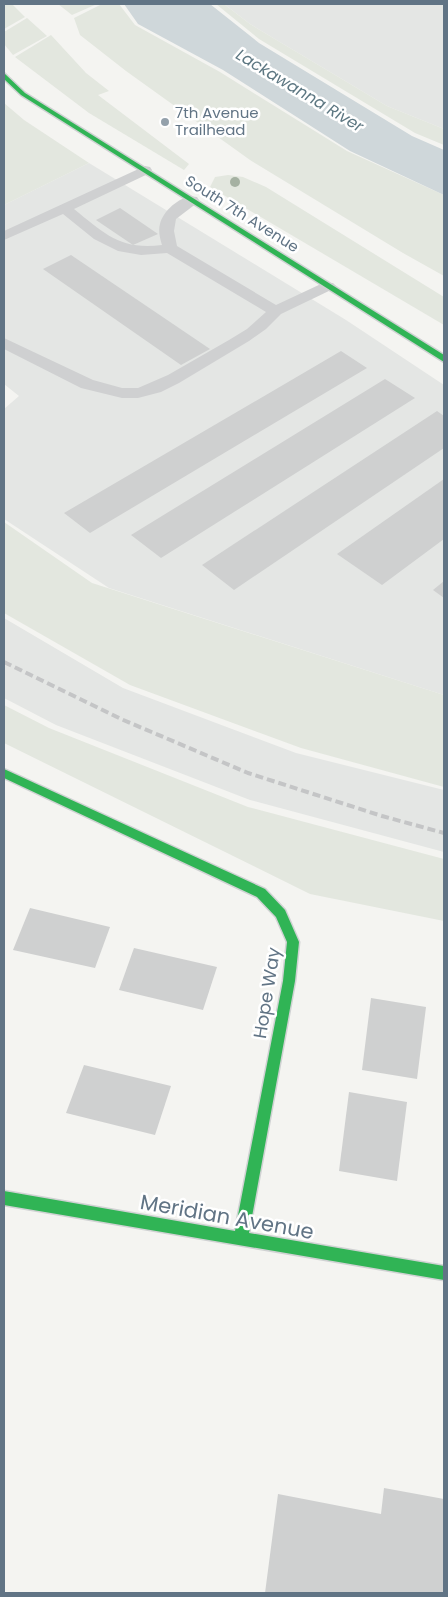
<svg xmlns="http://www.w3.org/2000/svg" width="448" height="1597" font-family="Poppins,sans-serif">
<rect width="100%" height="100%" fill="#f4f4f1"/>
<g fill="#e4e6e4">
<path d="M 224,4 L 444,4 L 444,129 L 387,106 L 250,24 Z"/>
<path d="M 89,163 L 346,320 L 444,385 L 444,695 L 109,588 L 4,519 L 4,409 L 19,396 L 4,384 L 4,205 Z"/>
<path d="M 4,618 L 123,688 L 296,753 L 444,790 L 444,852 L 250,800 L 56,725 L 4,698 Z"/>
</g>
<g fill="#e3e7df">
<path d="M 4,4 L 12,4 L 25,17 L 4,29 Z"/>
<path d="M 58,4 L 97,4 L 72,15 Z"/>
<path d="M 102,4 L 119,4 L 135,25 L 220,72 L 347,151 L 444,195 L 444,276 L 403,253 L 250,160 L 126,71 L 80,35 L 74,18 Z"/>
<path d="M 216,4 L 224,4 L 250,24 L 387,106 L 444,129 L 444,145 L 415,133 L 259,39 Z"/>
<path d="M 27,18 L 47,36 L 13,55 L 4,44 L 4,32 Z"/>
<path d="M 51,35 L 86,73 L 109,91 L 98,95 L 189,164 L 184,170 L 89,113 L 15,57 Z"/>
<path d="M 4,103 L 24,120 L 89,163 L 4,205 Z"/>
<path d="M 228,175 L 243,177 L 266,187 L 444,297 L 444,325 L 210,187 L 215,177 Z"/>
<path d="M 4,522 L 92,583 L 444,695 L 444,787 L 301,748 L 130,685 L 4,613 Z"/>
<path d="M 4,705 L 49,728 L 248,807 L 444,859 L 444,921 L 310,894 L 4,743 Z"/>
</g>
<path fill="#cfd7da" d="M 124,4 L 210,4 L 259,43 L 412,136 L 444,150 L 444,195 L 350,151 L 223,70 L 138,24 Z"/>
<g fill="#cfd0d0">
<path d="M 120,208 L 158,234 L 133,245 L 96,220 Z"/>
<path d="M 71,255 L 210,349 L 181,365 L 43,269 Z"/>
<path d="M 341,351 L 367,368 L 90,533 L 64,513 Z"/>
<path d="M 385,379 L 415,398 L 161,558 L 131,535 Z"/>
<path d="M 437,411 L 444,416 L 444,448 L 234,590 L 202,565 Z"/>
<path d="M 444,479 L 444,539 L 382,585 L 337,554 Z"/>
<path d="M 444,581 L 444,598 L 433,590 Z"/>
<path d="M 30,908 L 110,927 L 95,968 L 13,950 Z"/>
<path d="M 134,948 L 217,967 L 203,1010 L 119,990 Z"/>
<path d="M 371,998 L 426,1007 L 417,1079 L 362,1070 Z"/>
<path d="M 84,1065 L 171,1086 L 155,1135 L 66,1113 Z"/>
<path d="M 349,1092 L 407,1102 L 397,1181 L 339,1171 Z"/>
<path d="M 384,1488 L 444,1499 L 444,1593 L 265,1593 L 278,1494 L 381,1514 Z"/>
</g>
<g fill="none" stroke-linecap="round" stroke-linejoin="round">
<defs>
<g id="fast">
<path d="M 4,73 L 25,93 L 444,355 L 444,362 L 21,95 L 4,79 Z"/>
<path d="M 4,769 L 265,889 L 285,910 L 299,942 L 295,981 L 249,1233 L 444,1266 L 444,1280 L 4,1205 L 4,1191 L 235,1231 L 283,981 L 287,942 L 276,917 L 257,897 L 4,778 Z"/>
</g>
</defs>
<use href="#fast" stroke="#d0d2d3" stroke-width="3"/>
<path fill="#cfd0d1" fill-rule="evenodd" d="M 145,166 L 150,167 L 152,170 L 150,173 L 74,209 C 105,234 120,250 162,245 C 160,238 158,231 160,224 C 163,210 183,193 197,197 L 199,200 L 197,203 L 176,219 L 174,231 L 177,246 L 276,305 L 323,283 L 333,283 L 336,286 L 333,289 L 281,314 L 266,329 L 249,341 L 179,383 L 161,392 L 138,398 L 122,398 L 81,388 L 4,349 L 4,338 L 93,380 L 122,388 L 138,388 L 168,375 L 229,340 L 247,329 L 266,312 L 167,253 L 141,255 L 118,251 L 94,239 L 63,214 L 4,240 L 4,231 Z"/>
<use href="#fast" fill="#30b455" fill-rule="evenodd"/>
<path stroke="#c4c5c6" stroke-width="4" stroke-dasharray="8 4" stroke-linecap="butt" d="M 4,662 L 121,719 L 248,773 L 382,816 L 444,833"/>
</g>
<circle fill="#a5b1a2" cx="235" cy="182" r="5"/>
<circle fill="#94a1ab" stroke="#fff" stroke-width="2" cx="165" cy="122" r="5"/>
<g text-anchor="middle" stroke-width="5" stroke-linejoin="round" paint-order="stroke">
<g font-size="15" fill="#617485" stroke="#fff" text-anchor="start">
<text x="175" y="118">7th Avenue<tspan x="175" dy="17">Trailhead</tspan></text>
</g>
<g font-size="15" fill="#617485" stroke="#fff">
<text transform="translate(242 214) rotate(32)" y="5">South 7th Avenue</text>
</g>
<g font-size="16" font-style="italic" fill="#5d7782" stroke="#fff">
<text transform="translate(300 90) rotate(31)" y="6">Lackawanna River</text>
</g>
<g font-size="18" fill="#617485" stroke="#fff">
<text transform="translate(267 993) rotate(-81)" y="6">Hope Way</text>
</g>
<g font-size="21" fill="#617485" stroke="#fff">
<text transform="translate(227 1217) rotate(10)" y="7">Meridian Avenue</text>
</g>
</g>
<rect width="448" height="1597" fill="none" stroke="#617485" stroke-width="10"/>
</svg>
